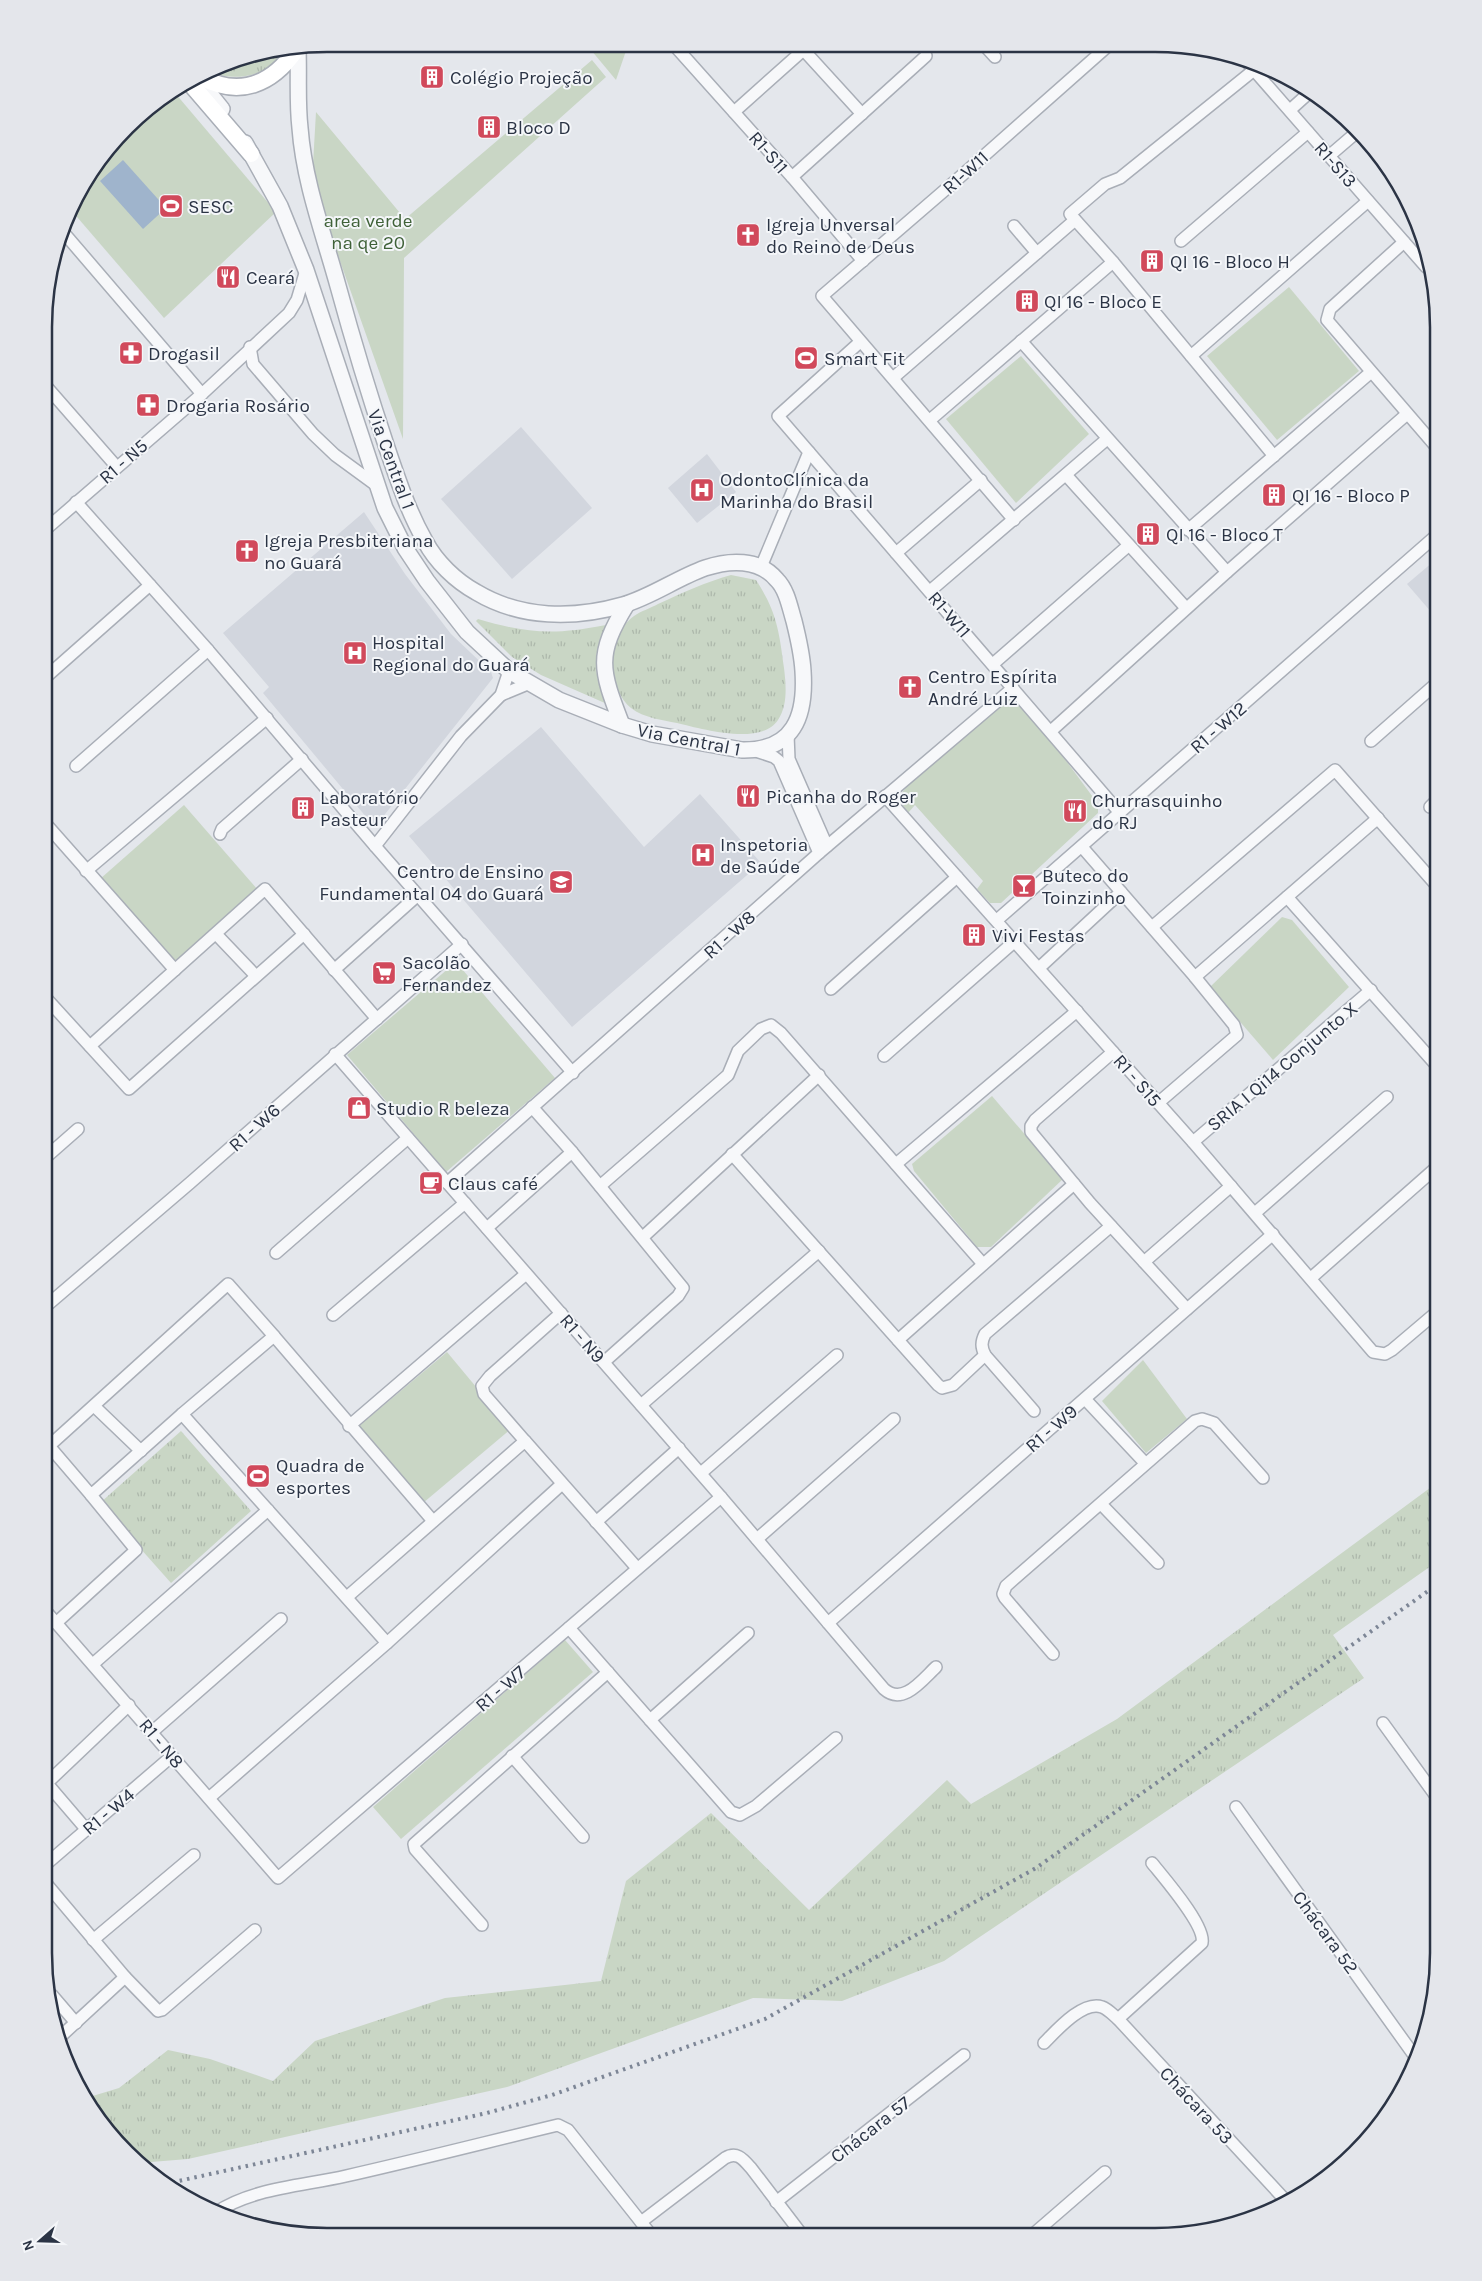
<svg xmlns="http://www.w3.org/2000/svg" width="1482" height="2281" font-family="Karla,sans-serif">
<defs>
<pattern id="grass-tufts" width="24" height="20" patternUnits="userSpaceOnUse" patternTransform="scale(1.25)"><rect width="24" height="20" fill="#c9d6c5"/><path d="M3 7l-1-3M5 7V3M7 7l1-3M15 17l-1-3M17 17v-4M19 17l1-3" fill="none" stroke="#adb8ab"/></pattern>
</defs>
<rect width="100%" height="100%" fill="#e4e7ec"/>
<g fill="#d2d6de">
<path d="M 521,427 L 592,508 L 512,579 L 441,499 Z"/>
<path d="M 707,454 L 736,492 L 697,523 L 668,488 Z"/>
<path d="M 364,512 L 405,574 L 451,634 L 491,672 L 493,678 L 378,823 L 372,824 L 263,693 L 269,687 L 223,633 Z"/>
<path d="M 1433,562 L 1438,568 L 1438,608 L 1432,613 L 1407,584 Z"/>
<path d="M 541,727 L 644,847 L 700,794 L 761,863 L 572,1027 L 409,836 Z"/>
</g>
<g fill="url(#grass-tufts)">
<path d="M 284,52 C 268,77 235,82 209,72 L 219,65 Z"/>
<path d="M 731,575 L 756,580 C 777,612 779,631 784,668 C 786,685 788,705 778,720 C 761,746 702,729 677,723 C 662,720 644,718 631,708 C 621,700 614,684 612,672 C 608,653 617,628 634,616 C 641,611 651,608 658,604 C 682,593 706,582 731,575 Z"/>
<path d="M 478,619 C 529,634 554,635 606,625 C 592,655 593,675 607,704 L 541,675 L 512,657 L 476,621 Z"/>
<path d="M 181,1431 L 251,1511 L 171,1583 L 100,1503 Z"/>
<path d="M 1438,1482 L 1438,1561 L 1333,1635 L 1364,1678 L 944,1961 L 842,2001 L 753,1998 L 507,2087 L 188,2159 L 139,2163 L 103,2126 L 86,2098 L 119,2088 L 168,2050 L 210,2059 L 273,2081 L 315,2041 L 445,1998 L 601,1981 L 626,1881 L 711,1813 L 809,1910 L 947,1780 L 971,1804 L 1117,1719 Z"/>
</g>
<g fill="#c9d6c5">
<path d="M 586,44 L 628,45 L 616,80 Z"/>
<path d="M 592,60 L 606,77 L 404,258 L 403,439 L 312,182 L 316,112 L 405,219 Z"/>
<path d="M 175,93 L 276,212 L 164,318 L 71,210 L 73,202 L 140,114 Z"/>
<path d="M 1289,287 L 1359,371 L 1277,440 L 1207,356 Z"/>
<path d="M 1021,356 L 1089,434 L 1016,503 L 946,419 Z"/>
<path d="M 1010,696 L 1042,728 L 1098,804 L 1098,813 L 1001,903 L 990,903 L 977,889 L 983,881 L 915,805 L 908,813 L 900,801 L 900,795 L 908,785 Z"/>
<path d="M 184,805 L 258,890 L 173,964 L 100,879 Z"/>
<path d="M 1282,917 L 1292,920 L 1349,987 L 1273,1060 L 1210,987 Z"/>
<path d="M 456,962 L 555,1078 L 446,1172 L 347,1055 Z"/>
<path d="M 992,1096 L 1063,1179 L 991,1247 L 977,1247 L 914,1171 L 912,1164 Z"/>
<path d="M 447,1352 L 511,1429 L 423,1503 L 359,1426 Z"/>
<path d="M 1143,1360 L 1187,1419 L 1146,1453 L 1102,1401 Z"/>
<path d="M 565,1640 L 593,1672 L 401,1839 L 373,1807 Z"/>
</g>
<path fill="#9fb4cc" d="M 123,160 L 166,208 L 143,229 L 100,181 Z"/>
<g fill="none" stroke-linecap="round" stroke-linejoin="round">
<defs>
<g id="minor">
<path d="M 674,45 L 792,177 L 863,261"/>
<path d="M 799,45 L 862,114"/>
<path d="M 985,46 L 995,57"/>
<path d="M 1246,61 L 1426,267"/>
<path d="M 1254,70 L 1120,178 L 1105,184 L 1070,214 L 1113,262 L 1274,456"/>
<path d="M 1290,110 L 1310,92"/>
<path d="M 734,112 L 809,45"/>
<path d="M 1329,156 L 1357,132"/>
<path d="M 792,177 L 926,56"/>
<path d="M 1014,226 L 1037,253"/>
<path d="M 64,233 L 202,394 L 289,313 L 297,300 L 306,270"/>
<path d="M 1181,241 L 1308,132"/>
<path d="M 1404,242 L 1330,309 L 1327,320 L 1438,449"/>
<path d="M 1021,341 L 1227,572"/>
<path d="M 860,342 L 778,416 L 1120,813"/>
<path d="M 250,347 L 253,364 L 313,434 L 335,455 L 376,485"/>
<path d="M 1191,356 L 1368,201"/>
<path d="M 893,378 L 1075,220"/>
<path d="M 46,386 L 116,466"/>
<path d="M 930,420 L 1113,262"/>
<path d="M 1066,475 L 1186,608"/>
<path d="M 76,502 L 208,650 L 375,846 L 573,1073"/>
<path d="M 1014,520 L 822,296 L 960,177 L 1108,46"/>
<path d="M 46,529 L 202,394"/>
<path d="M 1188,530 L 1370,373"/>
<path d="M 896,553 L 981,480"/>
<path d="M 761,567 L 809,452"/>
<path d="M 930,591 L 1107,439"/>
<path d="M 993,664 L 1129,545"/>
<path d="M 46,677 L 150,585"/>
<path d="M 501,695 L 530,683"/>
<path d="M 1051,731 L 1227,572 L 1407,414"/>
<path d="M 788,735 L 789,759 L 827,846"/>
<path d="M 1371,741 L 1438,682"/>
<path d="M 756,751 L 774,757 L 779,761 L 819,853"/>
<path d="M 76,766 L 208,650"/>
<path d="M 885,796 L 1193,1142 L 1373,1352 L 1385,1354 L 1392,1350 L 1438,1311"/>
<path d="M 1430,807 L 1438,799"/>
<path d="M 45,823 L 175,970"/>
<path d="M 220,834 L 222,829 L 302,759"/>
<path d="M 375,846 L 461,736 L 501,695 L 509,671"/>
<path d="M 1082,847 L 1195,977 L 1378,818"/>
<path d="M 86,871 L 267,718"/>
<path d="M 1287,897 L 1438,1067"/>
<path d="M 997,920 L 1438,534"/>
<path d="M 1152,927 L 1335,770 L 1438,887"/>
<path d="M 216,934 L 256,976"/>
<path d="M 1039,968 L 1121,892"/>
<path d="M 334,970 L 418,895"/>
<path d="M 831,989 L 957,877"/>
<path d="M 45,997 L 129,1089 L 304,934"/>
<path d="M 90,1046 L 265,889 L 377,1019"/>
<path d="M 1113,1052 L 1035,1120 L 1031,1126 L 1031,1132 L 1090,1203 L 1187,1309"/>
<path d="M 335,1054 L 721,1497 L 884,1689 C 903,1706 922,1680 936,1667"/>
<path d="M 884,1056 L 1015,941"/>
<path d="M 1158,1103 L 1237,1035 L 1234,1025 L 1195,977"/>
<path d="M 532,1107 L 572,1152 L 683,1288 L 678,1296 L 604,1362"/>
<path d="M 1193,1142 L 1371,990"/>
<path d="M 732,1154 L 938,1385 L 942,1388 L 953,1385 L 985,1355"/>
<path d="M 45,1158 L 78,1129"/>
<path d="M 896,1164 L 1077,1011"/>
<path d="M 447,1183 L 819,853 L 1013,688"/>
<path d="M 600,1186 L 728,1075 L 738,1051 L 761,1029 L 771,1025 L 781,1033 L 983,1264"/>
<path d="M 1255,1213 L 1387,1097"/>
<path d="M 487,1228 L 572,1152"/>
<path d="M 643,1237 L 819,1075"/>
<path d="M 276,1253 L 408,1138"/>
<path d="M 1144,1262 L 1231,1186"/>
<path d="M 1311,1278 L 1438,1166"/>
<path d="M 45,1307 L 190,1183 L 462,944"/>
<path d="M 333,1315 L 465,1203"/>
<path d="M 898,1340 L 1074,1184"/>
<path d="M 1085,1399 L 1145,1463"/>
<path d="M 641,1405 L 819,1251"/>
<path d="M 94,1406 L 141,1451"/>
<path d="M 1034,1411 L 985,1355 C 981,1347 981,1342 985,1334 L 1111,1226"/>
<path d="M 182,1414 L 387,1643"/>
<path d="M 349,1426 L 526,1274"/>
<path d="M 44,1440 L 91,1495 L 182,1414 L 274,1336 L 433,1521"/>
<path d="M 525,1441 L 484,1394 L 482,1386 L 490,1376 L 561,1313"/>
<path d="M 49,1446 L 228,1284 L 274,1336"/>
<path d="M 701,1473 L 837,1355"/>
<path d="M 1101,1504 L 1158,1563"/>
<path d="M 596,1522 L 679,1448"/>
<path d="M 757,1539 L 894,1419"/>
<path d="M 347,1597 L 525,1441 L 637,1568"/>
<path d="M 44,1609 L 278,1878 L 721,1497"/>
<path d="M 56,1623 L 136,1550 L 91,1495"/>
<path d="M 828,1623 L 1273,1234"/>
<path d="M 569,1628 L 731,1812 L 740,1815 L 756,1806 L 836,1738"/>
<path d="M 1053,1654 L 1005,1598 L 1003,1594 L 1006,1586 L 1195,1421 L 1202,1419 L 1214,1423 L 1263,1478"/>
<path d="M 93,1664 L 268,1510"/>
<path d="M 650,1720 L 748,1633"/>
<path d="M 1383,1723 L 1438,1799"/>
<path d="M 152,1732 L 281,1619"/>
<path d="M 512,1756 L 583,1837"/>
<path d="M 44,1780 L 86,1829"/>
<path d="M 47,1783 L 129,1705"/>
<path d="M 209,1798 L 387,1643 L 562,1484"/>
<path d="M 1236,1807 L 1416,2058"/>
<path d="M 44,1866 L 172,1756"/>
<path d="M 44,1881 L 125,1977 L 158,2011 L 162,2010 L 255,1930"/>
<path d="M 482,1925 L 415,1849 L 414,1844 L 608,1672"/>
<path d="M 93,1940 L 194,1855"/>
<path d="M 52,1995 L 76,2023"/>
<path d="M 1118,2019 L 1202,1943 C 1206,1926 1164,1878 1152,1863"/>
<path d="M 60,2037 L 125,1977"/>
<path d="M 1044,2043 C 1056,2031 1083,2000 1102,2007 C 1108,2009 1113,2015 1118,2019 L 1287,2202"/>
<path d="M 776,2202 L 964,2055"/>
<path d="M 215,2213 C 252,2188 303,2186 346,2176 C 417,2160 487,2142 558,2125 L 568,2130 L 652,2236"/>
<path d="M 641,2222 L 725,2158 C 737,2151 743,2159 751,2168 L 803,2236"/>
<path d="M 1030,2237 L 1105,2172"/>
</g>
<g id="tertiary">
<path d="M 198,79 L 222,109"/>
<path d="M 245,143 L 280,206 L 306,270 L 385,508 L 405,548 L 427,581 L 467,632 L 509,671 L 559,700 L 622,725 L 652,734 L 742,750 C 794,751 806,716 803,671 C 802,654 798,637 794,621 C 790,608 787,590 777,580 C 759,558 729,560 705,568 C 677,578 651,597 623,605 C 574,619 521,619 476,592 C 456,581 436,562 425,541 C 408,511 398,480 387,448 C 369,394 353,341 338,286 C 324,235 304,182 300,128 C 297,102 299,76 298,50"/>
<path d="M 622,725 C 601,670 595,656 627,604"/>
</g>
<g id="secondary">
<path d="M 201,77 C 240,98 272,84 296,50"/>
<path d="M 190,83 L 251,154"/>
</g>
</defs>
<use href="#minor" stroke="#a9aeb7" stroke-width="14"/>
<use href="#tertiary" stroke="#a9aeb7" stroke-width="18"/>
<use href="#secondary" stroke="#a9aeb7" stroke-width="19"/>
<use href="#minor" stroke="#f7f8fa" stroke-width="11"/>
<use href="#tertiary" stroke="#f7f8fa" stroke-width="15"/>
<use href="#secondary" stroke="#fff" stroke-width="16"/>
<path stroke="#7d8696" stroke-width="4" stroke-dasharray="2.5 5" stroke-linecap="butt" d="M 165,2184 L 487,2113 L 552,2095 L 765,2019 L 1036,1868 L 1438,1584"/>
</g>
<defs>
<symbol id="building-square" viewBox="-11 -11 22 22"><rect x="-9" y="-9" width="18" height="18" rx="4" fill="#d1495b" stroke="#f4f6f9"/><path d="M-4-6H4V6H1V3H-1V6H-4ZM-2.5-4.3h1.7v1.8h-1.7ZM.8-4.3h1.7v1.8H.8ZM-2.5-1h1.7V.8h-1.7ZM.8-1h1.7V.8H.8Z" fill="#fff"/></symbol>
<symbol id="stadium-square" viewBox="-11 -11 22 22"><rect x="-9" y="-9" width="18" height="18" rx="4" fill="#d1495b" stroke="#f4f6f9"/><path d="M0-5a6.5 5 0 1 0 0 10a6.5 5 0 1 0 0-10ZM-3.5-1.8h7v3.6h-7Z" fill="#fff"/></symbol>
<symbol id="church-square" viewBox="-11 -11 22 22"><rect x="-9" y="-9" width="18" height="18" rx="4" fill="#d1495b" stroke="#f4f6f9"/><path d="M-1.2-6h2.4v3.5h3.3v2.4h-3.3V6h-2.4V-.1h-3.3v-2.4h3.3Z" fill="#fff"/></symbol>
<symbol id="restaurant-square" viewBox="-11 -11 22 22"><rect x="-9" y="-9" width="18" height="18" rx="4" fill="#d1495b" stroke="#f4f6f9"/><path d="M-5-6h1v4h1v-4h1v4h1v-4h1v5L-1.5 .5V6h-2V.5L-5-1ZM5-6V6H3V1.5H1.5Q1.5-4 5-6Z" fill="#fff"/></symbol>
<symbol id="pharmacy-square" viewBox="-11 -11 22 22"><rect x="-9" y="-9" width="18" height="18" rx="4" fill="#d1495b" stroke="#f4f6f9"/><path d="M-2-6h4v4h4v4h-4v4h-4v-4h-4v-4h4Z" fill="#fff"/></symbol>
<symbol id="hospital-square" viewBox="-11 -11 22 22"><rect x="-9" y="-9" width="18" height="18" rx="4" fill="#d1495b" stroke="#f4f6f9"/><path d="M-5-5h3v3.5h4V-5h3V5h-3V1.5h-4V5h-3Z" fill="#fff"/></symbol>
<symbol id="school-square" viewBox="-11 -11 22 22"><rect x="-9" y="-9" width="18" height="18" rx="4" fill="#d1495b" stroke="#f4f6f9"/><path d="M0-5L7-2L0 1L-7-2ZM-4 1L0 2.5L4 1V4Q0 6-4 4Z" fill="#fff"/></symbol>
<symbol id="bar-square" viewBox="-11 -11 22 22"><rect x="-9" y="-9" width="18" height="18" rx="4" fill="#d1495b" stroke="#f4f6f9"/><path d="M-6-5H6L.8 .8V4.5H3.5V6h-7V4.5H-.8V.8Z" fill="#fff"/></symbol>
<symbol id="supermarket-square" viewBox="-11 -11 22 22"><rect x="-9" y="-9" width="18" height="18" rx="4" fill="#d1495b" stroke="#f4f6f9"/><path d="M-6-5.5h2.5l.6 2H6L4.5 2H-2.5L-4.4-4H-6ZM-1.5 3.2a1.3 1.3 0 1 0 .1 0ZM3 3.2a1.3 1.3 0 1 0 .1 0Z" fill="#fff"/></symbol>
<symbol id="shop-square" viewBox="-11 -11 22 22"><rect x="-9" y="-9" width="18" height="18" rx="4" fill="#d1495b" stroke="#f4f6f9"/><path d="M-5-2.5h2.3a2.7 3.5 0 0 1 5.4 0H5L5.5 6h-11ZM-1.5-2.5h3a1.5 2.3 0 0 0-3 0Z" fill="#fff"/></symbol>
<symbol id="cafe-square" viewBox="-11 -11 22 22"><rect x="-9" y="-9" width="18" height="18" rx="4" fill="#d1495b" stroke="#f4f6f9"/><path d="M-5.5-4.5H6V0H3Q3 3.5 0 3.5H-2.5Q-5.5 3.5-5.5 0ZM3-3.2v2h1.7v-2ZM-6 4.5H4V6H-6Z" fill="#fff"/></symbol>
</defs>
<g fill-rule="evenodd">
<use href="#building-square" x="418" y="63" width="28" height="28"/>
<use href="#building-square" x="475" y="113" width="28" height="28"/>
<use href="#stadium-square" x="157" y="192" width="28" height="28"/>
<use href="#church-square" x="734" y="221" width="28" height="28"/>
<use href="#building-square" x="1138" y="247" width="28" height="28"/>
<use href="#restaurant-square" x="214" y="263" width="28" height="28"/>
<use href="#building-square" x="1013" y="287" width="28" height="28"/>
<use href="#pharmacy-square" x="117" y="339" width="28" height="28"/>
<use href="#stadium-square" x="792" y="344" width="28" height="28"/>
<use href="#pharmacy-square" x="134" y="391" width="28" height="28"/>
<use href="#hospital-square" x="688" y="476" width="28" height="28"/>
<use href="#building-square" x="1260" y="481" width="28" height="28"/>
<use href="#building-square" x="1134" y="520" width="28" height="28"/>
<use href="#church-square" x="233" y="537" width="28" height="28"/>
<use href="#hospital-square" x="341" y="639" width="28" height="28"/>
<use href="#church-square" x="896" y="673" width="28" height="28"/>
<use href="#restaurant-square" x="734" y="782" width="28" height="28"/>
<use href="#building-square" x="289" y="794" width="28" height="28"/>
<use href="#restaurant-square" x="1061" y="797" width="28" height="28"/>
<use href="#hospital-square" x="689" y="841" width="28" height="28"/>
<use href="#school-square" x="547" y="868" width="28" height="28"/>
<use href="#bar-square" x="1010" y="872" width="28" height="28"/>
<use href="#building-square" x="960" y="921" width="28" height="28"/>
<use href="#supermarket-square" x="370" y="959" width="28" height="28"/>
<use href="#shop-square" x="345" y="1094" width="28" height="28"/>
<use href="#cafe-square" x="417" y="1169" width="28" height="28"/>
<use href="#stadium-square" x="244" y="1462" width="28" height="28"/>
</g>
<g text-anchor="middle" stroke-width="4" stroke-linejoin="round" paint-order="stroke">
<g font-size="19" fill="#2b3445" stroke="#f4f6f9" text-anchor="start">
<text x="450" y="84">Colégio Projeção</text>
<text x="506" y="134">Bloco D</text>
<text x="188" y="213">SESC</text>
<text x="766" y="231">Igreja Unversal<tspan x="766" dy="22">do Reino de Deus</tspan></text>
<text x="1170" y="268">QI 16 - Bloco H</text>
<text x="246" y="284">Ceará</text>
<text x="1044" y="308">QI 16 - Bloco E</text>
<text x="148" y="360">Drogasil</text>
<text x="824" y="365">Smart Fit</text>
<text x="166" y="412">Drogaria Rosário</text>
<text x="720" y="486">OdontoClínica da<tspan x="720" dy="22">Marinha do Brasil</tspan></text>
<text x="1292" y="502">QI 16 - Bloco P</text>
<text x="1166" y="541">QI 16 - Bloco T</text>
<text x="264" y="547">Igreja Presbiteriana<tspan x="264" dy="22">no Guará</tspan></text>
<text x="372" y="649">Hospital<tspan x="372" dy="22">Regional do Guará</tspan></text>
<text x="928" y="683">Centro Espírita<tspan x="928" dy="22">André Luiz</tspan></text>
<text x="766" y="803">Picanha do Roger</text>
<text x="320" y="804">Laboratório<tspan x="320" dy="22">Pasteur</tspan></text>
<text x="1092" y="807">Churrasquinho<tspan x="1092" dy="22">do RJ</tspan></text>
<text x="720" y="851">Inspetoria<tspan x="720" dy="22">de Saúde</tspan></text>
<text x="544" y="878" text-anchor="end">Centro de Ensino<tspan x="544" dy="22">Fundamental 04 do Guará</tspan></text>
<text x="1042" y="882">Buteco do<tspan x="1042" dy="22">Toinzinho</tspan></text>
<text x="992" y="942">Vivi Festas</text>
<text x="402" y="969">Sacolão<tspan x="402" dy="22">Fernandez</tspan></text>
<text x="376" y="1115">Studio R beleza</text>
<text x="448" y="1190">Claus café</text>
<text x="276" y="1472">Quadra de<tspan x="276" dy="22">esportes</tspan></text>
</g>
<g font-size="19" fill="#2b3445" stroke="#f4f6f9">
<text transform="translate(769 152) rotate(49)" y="7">R1-S11</text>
<text transform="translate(1336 164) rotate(49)" y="7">R1-S13</text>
<text transform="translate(965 172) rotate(-42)" y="7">R1-W11</text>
<text transform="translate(392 459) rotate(70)" y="7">Via Central 1</text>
<text transform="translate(123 461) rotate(-41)" y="7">R1 - N5</text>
<text transform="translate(950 614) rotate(49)" y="7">R1-W11</text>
<text transform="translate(1218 727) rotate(-41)" y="7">R1 - W12</text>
<text transform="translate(689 739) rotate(11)" y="7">Via Central 1</text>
<text transform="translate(729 934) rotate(-42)" y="7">R1 - W8</text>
<text transform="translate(1282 1066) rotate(-40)" y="7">SRIA I Qi14 Conjunto X</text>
<text transform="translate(1138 1080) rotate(49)" y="7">R1 - S15</text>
<text transform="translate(254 1127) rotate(-42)" y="7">R1 - W6</text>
<text transform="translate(583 1338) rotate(49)" y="7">R1 - N9</text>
<text transform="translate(1051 1428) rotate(-41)" y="7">R1 - W9</text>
<text transform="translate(500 1688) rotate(-41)" y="7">R1 - W7</text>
<text transform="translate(162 1743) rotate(50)" y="7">R1 - N8</text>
<text transform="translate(108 1811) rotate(-40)" y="7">R1 - W4</text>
<text transform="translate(1326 1932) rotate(54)" y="7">Chácara 52</text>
<text transform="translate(1197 2105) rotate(47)" y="7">Chácara 53</text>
<text transform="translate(870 2129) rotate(-38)" y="7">Chácara 57</text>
</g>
<g font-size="19" fill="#3f6138" stroke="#f4f6f9">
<text x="368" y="227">area verde<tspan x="368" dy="22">na qe 20</tspan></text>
</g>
</g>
<path d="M0 0H1482V2281H0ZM327 52H1155A275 275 0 0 1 1430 327V1953A275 275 0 0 1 1155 2228H327A275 275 0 0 1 52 1953V327A275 275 0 0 1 327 52Z" fill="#e4e6eb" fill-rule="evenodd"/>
<path fill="none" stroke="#2b3445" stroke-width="2.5" d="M327 52H1155A275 275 0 0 1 1430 327V1953A275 275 0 0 1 1155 2228H327A275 275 0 0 1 52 1953V327A275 275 0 0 1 327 52Z"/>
<g transform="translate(40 2241) rotate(250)" stroke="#f4f6f9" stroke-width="4" paint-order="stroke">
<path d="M0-4L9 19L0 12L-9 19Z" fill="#2b3445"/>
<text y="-8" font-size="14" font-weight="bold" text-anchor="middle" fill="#2b3445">N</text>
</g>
</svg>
